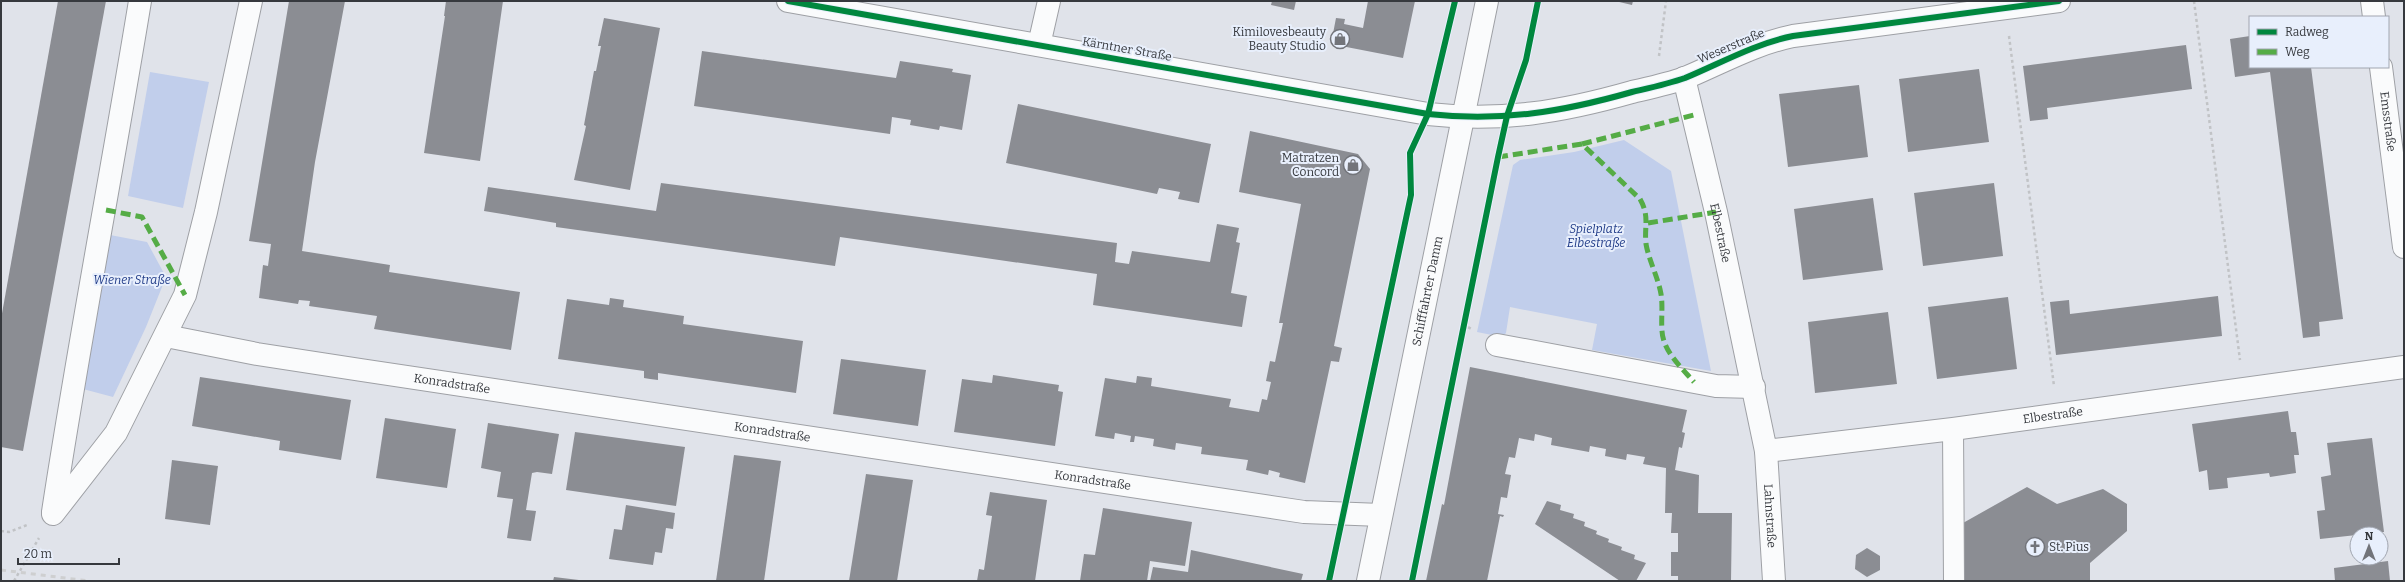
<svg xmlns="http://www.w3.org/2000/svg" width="2405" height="582" font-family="Bitter,serif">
<rect width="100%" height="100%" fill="#e0e3ea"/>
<g fill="#c1ceeb">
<path d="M 150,72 L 209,82 L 183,208 L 128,196 Z"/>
<path d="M 1624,140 L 1671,171 L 1711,371 L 1592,350 L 1597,324 L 1510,307 L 1506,333 L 1502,337 L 1477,332 L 1513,165 L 1520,160 L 1574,152 Z"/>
<path d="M 110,235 L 147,242 L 166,277 L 146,327 L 113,397 L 83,389 Z"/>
</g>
<g fill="#8b8d93">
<path d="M 58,1 L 106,1 L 23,451 L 1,447 L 1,319 Z"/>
<path d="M 289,1 L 345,1 L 315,162 L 302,251 L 390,265 L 389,272 L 520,292 L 511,350 L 374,329 L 377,316 L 309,306 L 310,301 L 299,300 L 298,304 L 259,298 L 263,265 L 268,266 L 271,244 L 249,241 Z"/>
<path d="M 446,1 L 503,1 L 480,161 L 424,153 L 445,16 L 444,16 Z"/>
<path d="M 1272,1 L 1296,1 L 1294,10 L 1271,5 Z"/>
<path d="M 1368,1 L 1415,1 L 1403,58 L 1331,44 L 1336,18 L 1345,19 L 1344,24 L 1363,28 Z"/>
<path d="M 1615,1 L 1633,1 L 1632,5 Z"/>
<path d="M 604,18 L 660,28 L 630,190 L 574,180 L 586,126 L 584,125 L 594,71 L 596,71 L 601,46 L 598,46 Z"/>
<path d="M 2250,36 L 2250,67 L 2311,67 L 2343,319 L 2319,322 L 2320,336 L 2303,338 L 2270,72 L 2235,77 L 2230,39 Z"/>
<path d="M 2186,45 L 2192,89 L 2047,108 L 2048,119 L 2030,121 L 2023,66 Z"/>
<path d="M 702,51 L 896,78 L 900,61 L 953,69 L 952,72 L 971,75 L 962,130 L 940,126 L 939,130 L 910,125 L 911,120 L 892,117 L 890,134 L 694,106 Z"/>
<path d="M 1979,69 L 1989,142 L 1908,152 L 1899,79 Z"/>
<path d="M 1859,85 L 1868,157 L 1788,167 L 1779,94 Z"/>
<path d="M 1018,104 L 1211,144 L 1199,203 L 1178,199 L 1180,192 L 1159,188 L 1157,194 L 1006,163 Z"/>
<path d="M 1250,131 L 1358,154 L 1370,169 L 1334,346 L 1342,348 L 1339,362 L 1331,361 L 1305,483 L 1279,477 L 1280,473 L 1269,470 L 1268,475 L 1246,470 L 1248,460 L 1201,454 L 1202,447 L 1176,443 L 1175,450 L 1153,446 L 1154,439 L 1135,436 L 1134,442 L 1130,442 L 1131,436 L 1115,433 L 1114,439 L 1095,436 L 1105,378 L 1136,383 L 1137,376 L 1152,378 L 1151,386 L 1231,399 L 1229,407 L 1259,412 L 1262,399 L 1267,400 L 1271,382 L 1266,381 L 1270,361 L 1275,362 L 1283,323 L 1279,323 L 1301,204 L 1239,192 Z"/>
<path d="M 661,183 L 1117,243 L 1115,262 L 1129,264 L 1132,251 L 1210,262 L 1217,224 L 1239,228 L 1236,242 L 1240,243 L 1231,293 L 1247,296 L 1242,327 L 1093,305 L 1097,274 L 840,237 L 835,266 L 556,227 L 556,223 L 484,211 L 488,187 L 656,211 Z"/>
<path d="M 1994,183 L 2003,256 L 1923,266 L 1914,193 Z"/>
<path d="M 1873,198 L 1883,270 L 1803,280 L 1794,209 Z"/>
<path d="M 2218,296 L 2222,336 L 2056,355 L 2050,302 L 2069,300 L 2070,314 Z"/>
<path d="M 2008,297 L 2017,369 L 1937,379 L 1928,307 Z"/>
<path d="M 610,298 L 624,300 L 623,307 L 684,316 L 683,324 L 803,341 L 796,393 L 658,373 L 658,380 L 650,379 L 644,378 L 644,371 L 558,359 L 567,299 L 609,305 Z"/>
<path d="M 1888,312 L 1897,384 L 1815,393 L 1808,322 Z"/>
<path d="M 841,359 L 926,370 L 918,426 L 833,414 Z"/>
<path d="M 1470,367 L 1687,410 L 1682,432 L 1685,433 L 1682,448 L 1679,447 L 1675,470 L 1699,475 L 1698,513 L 1732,513 L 1731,581 L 1678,581 L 1678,576 L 1671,576 L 1671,552 L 1678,552 L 1678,533 L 1671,533 L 1672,513 L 1665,513 L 1666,468 L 1643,464 L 1645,457 L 1627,454 L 1626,460 L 1605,456 L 1606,449 L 1590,446 L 1589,452 L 1551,445 L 1552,438 L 1535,434 L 1534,441 L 1519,438 L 1515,458 L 1509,457 L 1505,474 L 1511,475 L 1507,498 L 1501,497 L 1498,514 L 1504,515 L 1503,517 L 1500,516 L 1487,581 L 1426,581 L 1442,504 L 1444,505 Z"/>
<path d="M 993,375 L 1059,385 L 1058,391 L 1063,392 L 1055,446 L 954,432 L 962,379 L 992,383 Z"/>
<path d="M 200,377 L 351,400 L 341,460 L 279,450 L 280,441 L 192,426 Z"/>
<path d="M 2288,411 L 2291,432 L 2296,432 L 2299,455 L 2294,455 L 2296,473 L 2270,477 L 2269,473 L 2227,478 L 2228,488 L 2209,490 L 2207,470 L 2199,472 L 2192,424 Z"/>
<path d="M 385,418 L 456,429 L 447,488 L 376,478 Z"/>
<path d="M 488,423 L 559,434 L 552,474 L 537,472 L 532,473 L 526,510 L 536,511 L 531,541 L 507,538 L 513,499 L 497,497 L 501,472 L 481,468 Z"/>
<path d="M 575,432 L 685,447 L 676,506 L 566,490 Z"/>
<path d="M 2372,438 L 2384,532 L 2320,539 L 2317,511 L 2325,510 L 2321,477 L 2331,475 L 2327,443 Z"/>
<path d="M 734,455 L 781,461 L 764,581 L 716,581 Z"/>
<path d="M 172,460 L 218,466 L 210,525 L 165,519 Z"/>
<path d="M 866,474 L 913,480 L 897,581 L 849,581 Z"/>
<path d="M 2027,487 L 2057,504 L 2103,489 L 2127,504 L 2127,531 L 2090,563 L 2090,581 L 1962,581 L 1963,523 Z"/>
<path d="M 990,492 L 1047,500 L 1035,581 L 977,581 L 979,569 L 984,570 L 992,516 L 986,515 Z"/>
<path d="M 1547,501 L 1561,505 L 1560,510 L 1574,514 L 1573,518 L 1585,522 L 1584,526 L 1597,531 L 1596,534 L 1609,539 L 1608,542 L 1622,547 L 1621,550 L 1635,555 L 1634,559 L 1646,563 L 1636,581 L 1620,581 L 1535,524 Z"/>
<path d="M 626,505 L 675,513 L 673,529 L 666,528 L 662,553 L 655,552 L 653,565 L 609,559 L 614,529 L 622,530 Z"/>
<path d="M 1103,508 L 1192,522 L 1185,566 L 1150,561 L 1147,581 L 1080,581 L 1084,554 L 1095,555 Z"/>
<path d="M 1867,548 L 1880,556 L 1880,570 L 1867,577 L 1855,569 L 1856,555 Z"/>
<path d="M 1191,550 L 1303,574 L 1301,581 L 1150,581 L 1153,567 L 1188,572 Z"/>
<path d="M 2388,561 L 2390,581 L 2335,581 L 2334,568 Z"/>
<path d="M 554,577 L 579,580 L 579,581 L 553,581 Z"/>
</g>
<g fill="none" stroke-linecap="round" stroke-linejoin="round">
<defs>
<path id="lane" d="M 1953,429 L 1954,581"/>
<g id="street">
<path d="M 788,1 L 1428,114 C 1501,122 1562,112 1632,92 C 1649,88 1668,84 1685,78 C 1721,63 1754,44 1793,36 L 2059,1"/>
<path d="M 2372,1 L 2374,17"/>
<path d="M 1039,45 L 1049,1"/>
<path id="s1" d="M 2381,67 L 2404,247"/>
<path id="s2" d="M 1684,78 L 1716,212 L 1766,451 L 1953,429 L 2404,367"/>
<path id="s3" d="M 166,336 L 257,354 L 361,370 L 1304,512 L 1381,515"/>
<path d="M 1497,345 L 1716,386 L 1754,387"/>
<path id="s4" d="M 1766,451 L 1774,581"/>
<path d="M 53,512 C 79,341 112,172 140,1"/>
<path d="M 53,514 L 116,433 L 185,295 L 206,212 L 251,1"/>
</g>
<g id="secondary">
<path id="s5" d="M 1368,581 L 1487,1"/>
</g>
</defs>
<use href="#lane" stroke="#9ea0a5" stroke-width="22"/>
<use href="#street" stroke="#9ea0a5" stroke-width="24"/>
<use href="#secondary" stroke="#9ea0a5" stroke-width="24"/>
<g stroke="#c1c3c6" stroke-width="2.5" stroke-dasharray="3 3" stroke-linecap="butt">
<path d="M 2194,1 L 2240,360"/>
<path d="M 2009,36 L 2054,386"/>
<path d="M 1659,56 L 1666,1"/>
<path d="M 1463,324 L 1473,330"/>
<path d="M 1,531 L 9,532 L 27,525"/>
<path d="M 14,581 L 39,538"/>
</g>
<use href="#lane" stroke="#fafbfc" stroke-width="20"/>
<use href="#street" stroke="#fafbfc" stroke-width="22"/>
<use href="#secondary" stroke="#fafbfc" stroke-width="22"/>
<path stroke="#cecfd0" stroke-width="3" stroke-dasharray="5 5" stroke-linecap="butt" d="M 1,570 L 89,581"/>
<g stroke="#55ac46" stroke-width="5" stroke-dasharray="10 5" stroke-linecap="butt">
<path d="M 1582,144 L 1694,115"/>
<path d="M 1498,157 L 1582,144 L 1640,199 C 1650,217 1644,226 1646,244 C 1649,261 1658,277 1661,294 C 1663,306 1661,318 1662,331 C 1663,351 1681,367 1694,382"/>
<path d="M 106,210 L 142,217 L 185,295"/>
<path d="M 1648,223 L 1716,212"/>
</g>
<defs>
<g id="cycleway">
<path d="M 788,1 L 1428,114 C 1501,122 1562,112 1632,92 C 1649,88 1668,84 1685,78 C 1721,63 1754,44 1793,36 L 2059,1"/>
<path d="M 1329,581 L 1411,195 L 1410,153 L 1428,114 L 1455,1"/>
<path d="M 1412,581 L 1498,157 L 1507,116 L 1526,60 L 1538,1"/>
</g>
</defs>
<use href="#cycleway" stroke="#e8effc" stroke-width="8"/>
<use href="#cycleway" stroke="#00873e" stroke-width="6"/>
</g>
<defs>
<symbol id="shop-ring" viewBox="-11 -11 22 22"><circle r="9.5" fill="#e8effc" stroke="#72747a" stroke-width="1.5"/><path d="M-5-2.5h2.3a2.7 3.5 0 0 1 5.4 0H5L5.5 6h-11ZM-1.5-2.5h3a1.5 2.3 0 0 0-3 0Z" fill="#72747a"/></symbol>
<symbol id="church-ring" viewBox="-11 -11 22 22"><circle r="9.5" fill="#e8effc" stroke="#72747a" stroke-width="1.5"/><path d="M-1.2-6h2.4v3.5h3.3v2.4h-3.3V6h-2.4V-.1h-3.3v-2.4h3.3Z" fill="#72747a"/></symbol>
</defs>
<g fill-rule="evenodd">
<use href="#shop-ring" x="1329" y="28" width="22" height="22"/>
<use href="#shop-ring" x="1342" y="154" width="22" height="22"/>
<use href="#church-ring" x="2024" y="536" width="22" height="22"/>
</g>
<g text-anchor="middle" stroke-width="4" stroke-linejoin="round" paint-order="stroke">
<g font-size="12" fill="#36393e" stroke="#e8effc" text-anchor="end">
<text x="1326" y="36">Kimilovesbeauty<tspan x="1326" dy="14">Beauty Studio</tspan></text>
<text x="1339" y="162">Matratzen<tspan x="1339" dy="14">Concord</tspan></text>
<text x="2049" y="551" text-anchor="start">St. Pius</text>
</g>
<g font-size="12" fill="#36393e" stroke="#e8effc">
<text transform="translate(1731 46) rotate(-23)" y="4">Weserstraße</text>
<text transform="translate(1127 49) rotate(10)" y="4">Kärntner Straße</text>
<text dy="4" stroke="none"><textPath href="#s1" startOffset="55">Emsstraße</textPath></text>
<text dy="4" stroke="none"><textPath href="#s2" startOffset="159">Elbestraße</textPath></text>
<text dy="4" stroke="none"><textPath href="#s5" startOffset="296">Schifffahrter Damm</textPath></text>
<text dy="4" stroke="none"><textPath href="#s3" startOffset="290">Konradstraße</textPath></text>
<text dy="4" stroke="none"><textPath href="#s2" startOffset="671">Elbestraße</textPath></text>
<text dy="4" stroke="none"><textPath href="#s3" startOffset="614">Konradstraße</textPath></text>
<text dy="4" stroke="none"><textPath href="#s3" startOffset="938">Konradstraße</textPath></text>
<text dy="4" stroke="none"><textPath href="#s4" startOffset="65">Lahnstraße</textPath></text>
</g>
<g font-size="12" font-style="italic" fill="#213c88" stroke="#e8effc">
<text x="1596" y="233">Spielplatz<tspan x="1596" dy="14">Elbestraße</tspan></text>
<text x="132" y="284">Wiener Straße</text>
</g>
</g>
<rect width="2405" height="582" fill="none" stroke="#36393e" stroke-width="4"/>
<rect x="2249" y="16" width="140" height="52" fill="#e8effc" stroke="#a1a6b0"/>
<rect x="2257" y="29" width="20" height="6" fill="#00873e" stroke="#a1a6b0"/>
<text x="2285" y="36" font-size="12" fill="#36393e">Radweg</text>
<rect x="2257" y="49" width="20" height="6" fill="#55ac46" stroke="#a1a6b0"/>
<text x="2285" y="56" font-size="12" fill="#36393e">Weg</text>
<g transform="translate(2369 546)"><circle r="19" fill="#e8effc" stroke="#a1a6b0"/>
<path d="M0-3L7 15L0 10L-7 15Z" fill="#72747a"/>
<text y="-6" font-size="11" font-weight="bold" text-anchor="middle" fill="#36393e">N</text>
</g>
<path d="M18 558v6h101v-6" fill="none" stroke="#36393e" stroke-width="2"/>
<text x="24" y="558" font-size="12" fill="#36393e" stroke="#e8effc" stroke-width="3" paint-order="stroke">20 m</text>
</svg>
